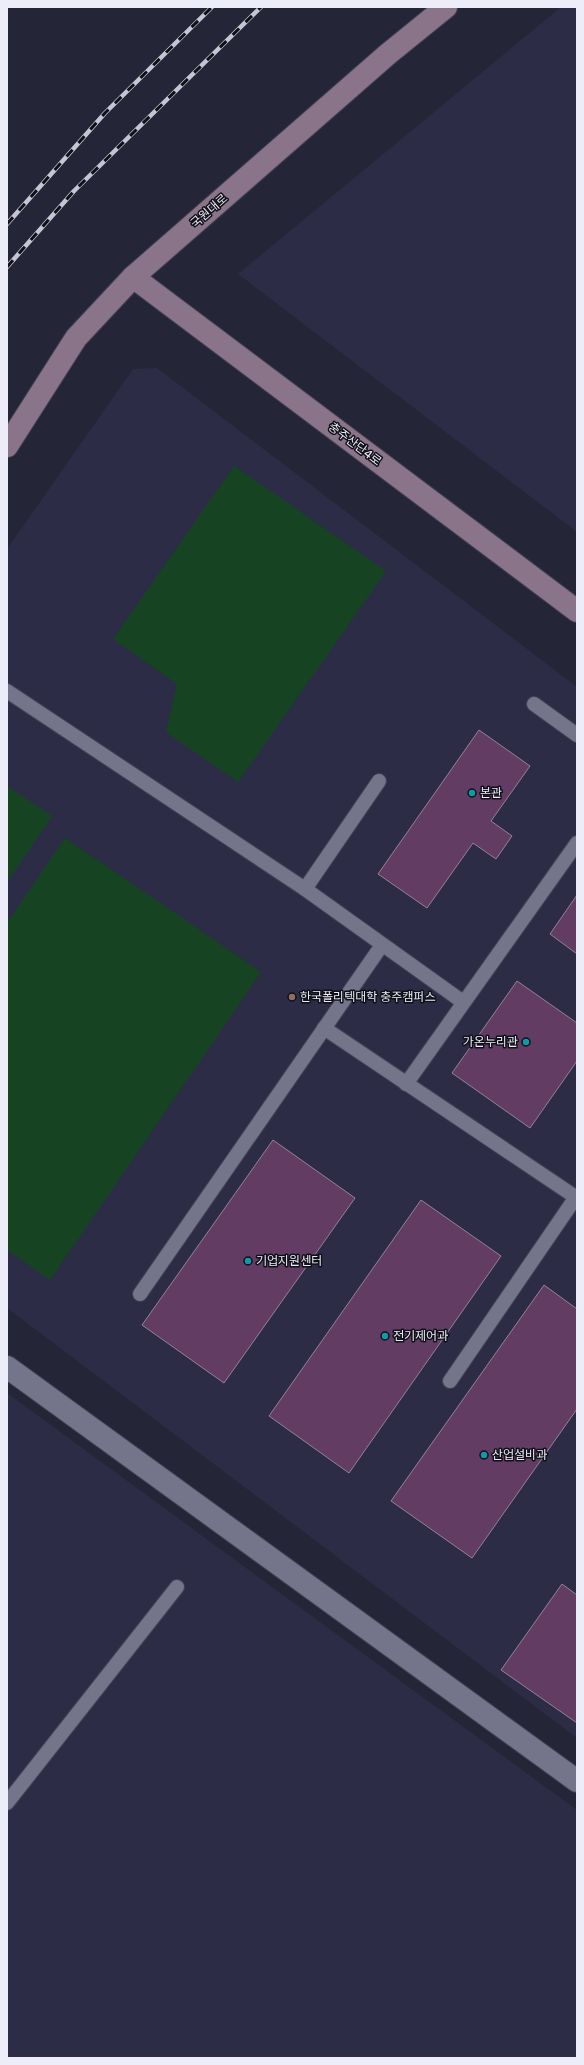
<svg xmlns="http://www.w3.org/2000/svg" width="584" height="2065" font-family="Rubik,'Noto Sans KR',sans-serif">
<rect width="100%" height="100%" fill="#252538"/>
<g fill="#2d2c46">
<path d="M 561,7 L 577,7 L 577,532 L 238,274 Z"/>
<path d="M 157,368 L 577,687 L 577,1738 L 7,1308 L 7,549 L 133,369 Z"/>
<path d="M 7,1393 L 577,1810 L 577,2058 L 7,2058 Z"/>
</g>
<g fill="#164423">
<path d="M 234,466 L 386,571 L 238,782 L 166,732 L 177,684 L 113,639 Z"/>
<path d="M 7,786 L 52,816 L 7,882 Z"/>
<path d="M 65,838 L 261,972 L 50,1280 L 7,1250 L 7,923 Z"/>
</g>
<g fill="#633c64" stroke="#948294">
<path d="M 479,730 L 530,766 L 491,821 L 512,836 L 496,859 L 473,843 L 427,908 L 378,874 Z"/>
<path d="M 577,895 L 577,954 L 550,934 Z"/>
<path d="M 517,981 L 577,1023 L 577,1061 L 530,1128 L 452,1073 Z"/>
<path d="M 273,1140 L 355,1198 L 224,1383 L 142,1325 Z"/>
<path d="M 421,1200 L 501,1256 L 349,1473 L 269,1416 Z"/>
<path d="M 544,1285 L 577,1309 L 577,1409 L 472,1558 L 391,1501 Z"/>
<path d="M 562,1584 L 577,1595 L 577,1723 L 501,1670 Z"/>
</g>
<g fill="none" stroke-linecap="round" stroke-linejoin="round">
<defs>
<g id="lane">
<path d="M 7,691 L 305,889 L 463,1002"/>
<path d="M 534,704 L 577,735"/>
<path d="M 305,889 L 379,781"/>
<path d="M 324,1028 L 577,1198"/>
<path d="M 406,1084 L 577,843"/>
<path d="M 140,1294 L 382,945"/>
<path d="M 450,1381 L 576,1197"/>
<path d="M 7,1803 L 177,1587"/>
</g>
<path id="street" d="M 7,1367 L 577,1781"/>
<g id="secondary">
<path d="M 133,277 L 577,611"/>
<path d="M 7,446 L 76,338 L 133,277 L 388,54 L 446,7"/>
</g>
</defs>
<use href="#lane" stroke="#444354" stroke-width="16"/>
<use href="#street" stroke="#444354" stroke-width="24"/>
<use href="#secondary" stroke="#444354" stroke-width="24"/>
<use href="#lane" stroke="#74748b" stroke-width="14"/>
<use href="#street" stroke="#74748b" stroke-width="22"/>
<use href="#secondary" stroke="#8a748a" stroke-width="22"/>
<defs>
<g id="rail">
<path d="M 7,224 L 105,113 L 212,7"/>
<path d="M 7,267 L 74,191 L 261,7"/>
</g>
</defs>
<use href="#rail" stroke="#c5c5d4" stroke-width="4.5"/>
<use href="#rail" stroke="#0f0f17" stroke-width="3" stroke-dasharray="9" stroke-linecap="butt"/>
</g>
<g fill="#0f9aa8" stroke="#0f0f17" stroke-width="1.5">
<circle cx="472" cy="793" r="4"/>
<circle cx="526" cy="1042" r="4"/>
<circle cx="248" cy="1261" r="4"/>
<circle cx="385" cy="1336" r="4"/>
<circle cx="484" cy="1455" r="4"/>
</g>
<circle fill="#8d6e63" stroke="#0f0f17" stroke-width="1.5" cx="292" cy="997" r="4"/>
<g text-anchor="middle" stroke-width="3" stroke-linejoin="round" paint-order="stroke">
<g font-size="12" fill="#ededfa" stroke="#0f0f17">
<text transform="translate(209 211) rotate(-41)" y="4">국원대로</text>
<text transform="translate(355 444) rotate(37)" y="4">충주산단4로</text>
</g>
<g font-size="12" fill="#ededfa" stroke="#0f0f17" text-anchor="start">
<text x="480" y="797">본관</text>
<text x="300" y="1001">한국폴리텍대학 충주캠퍼스</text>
<text x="518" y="1046" text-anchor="end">가온누리관</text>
<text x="256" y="1265">기업지원센터</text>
<text x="393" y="1340">전기제어과</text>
<text x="492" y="1459">산업설비과</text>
</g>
</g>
<rect width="584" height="2065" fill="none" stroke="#ededfa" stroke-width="16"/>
</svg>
